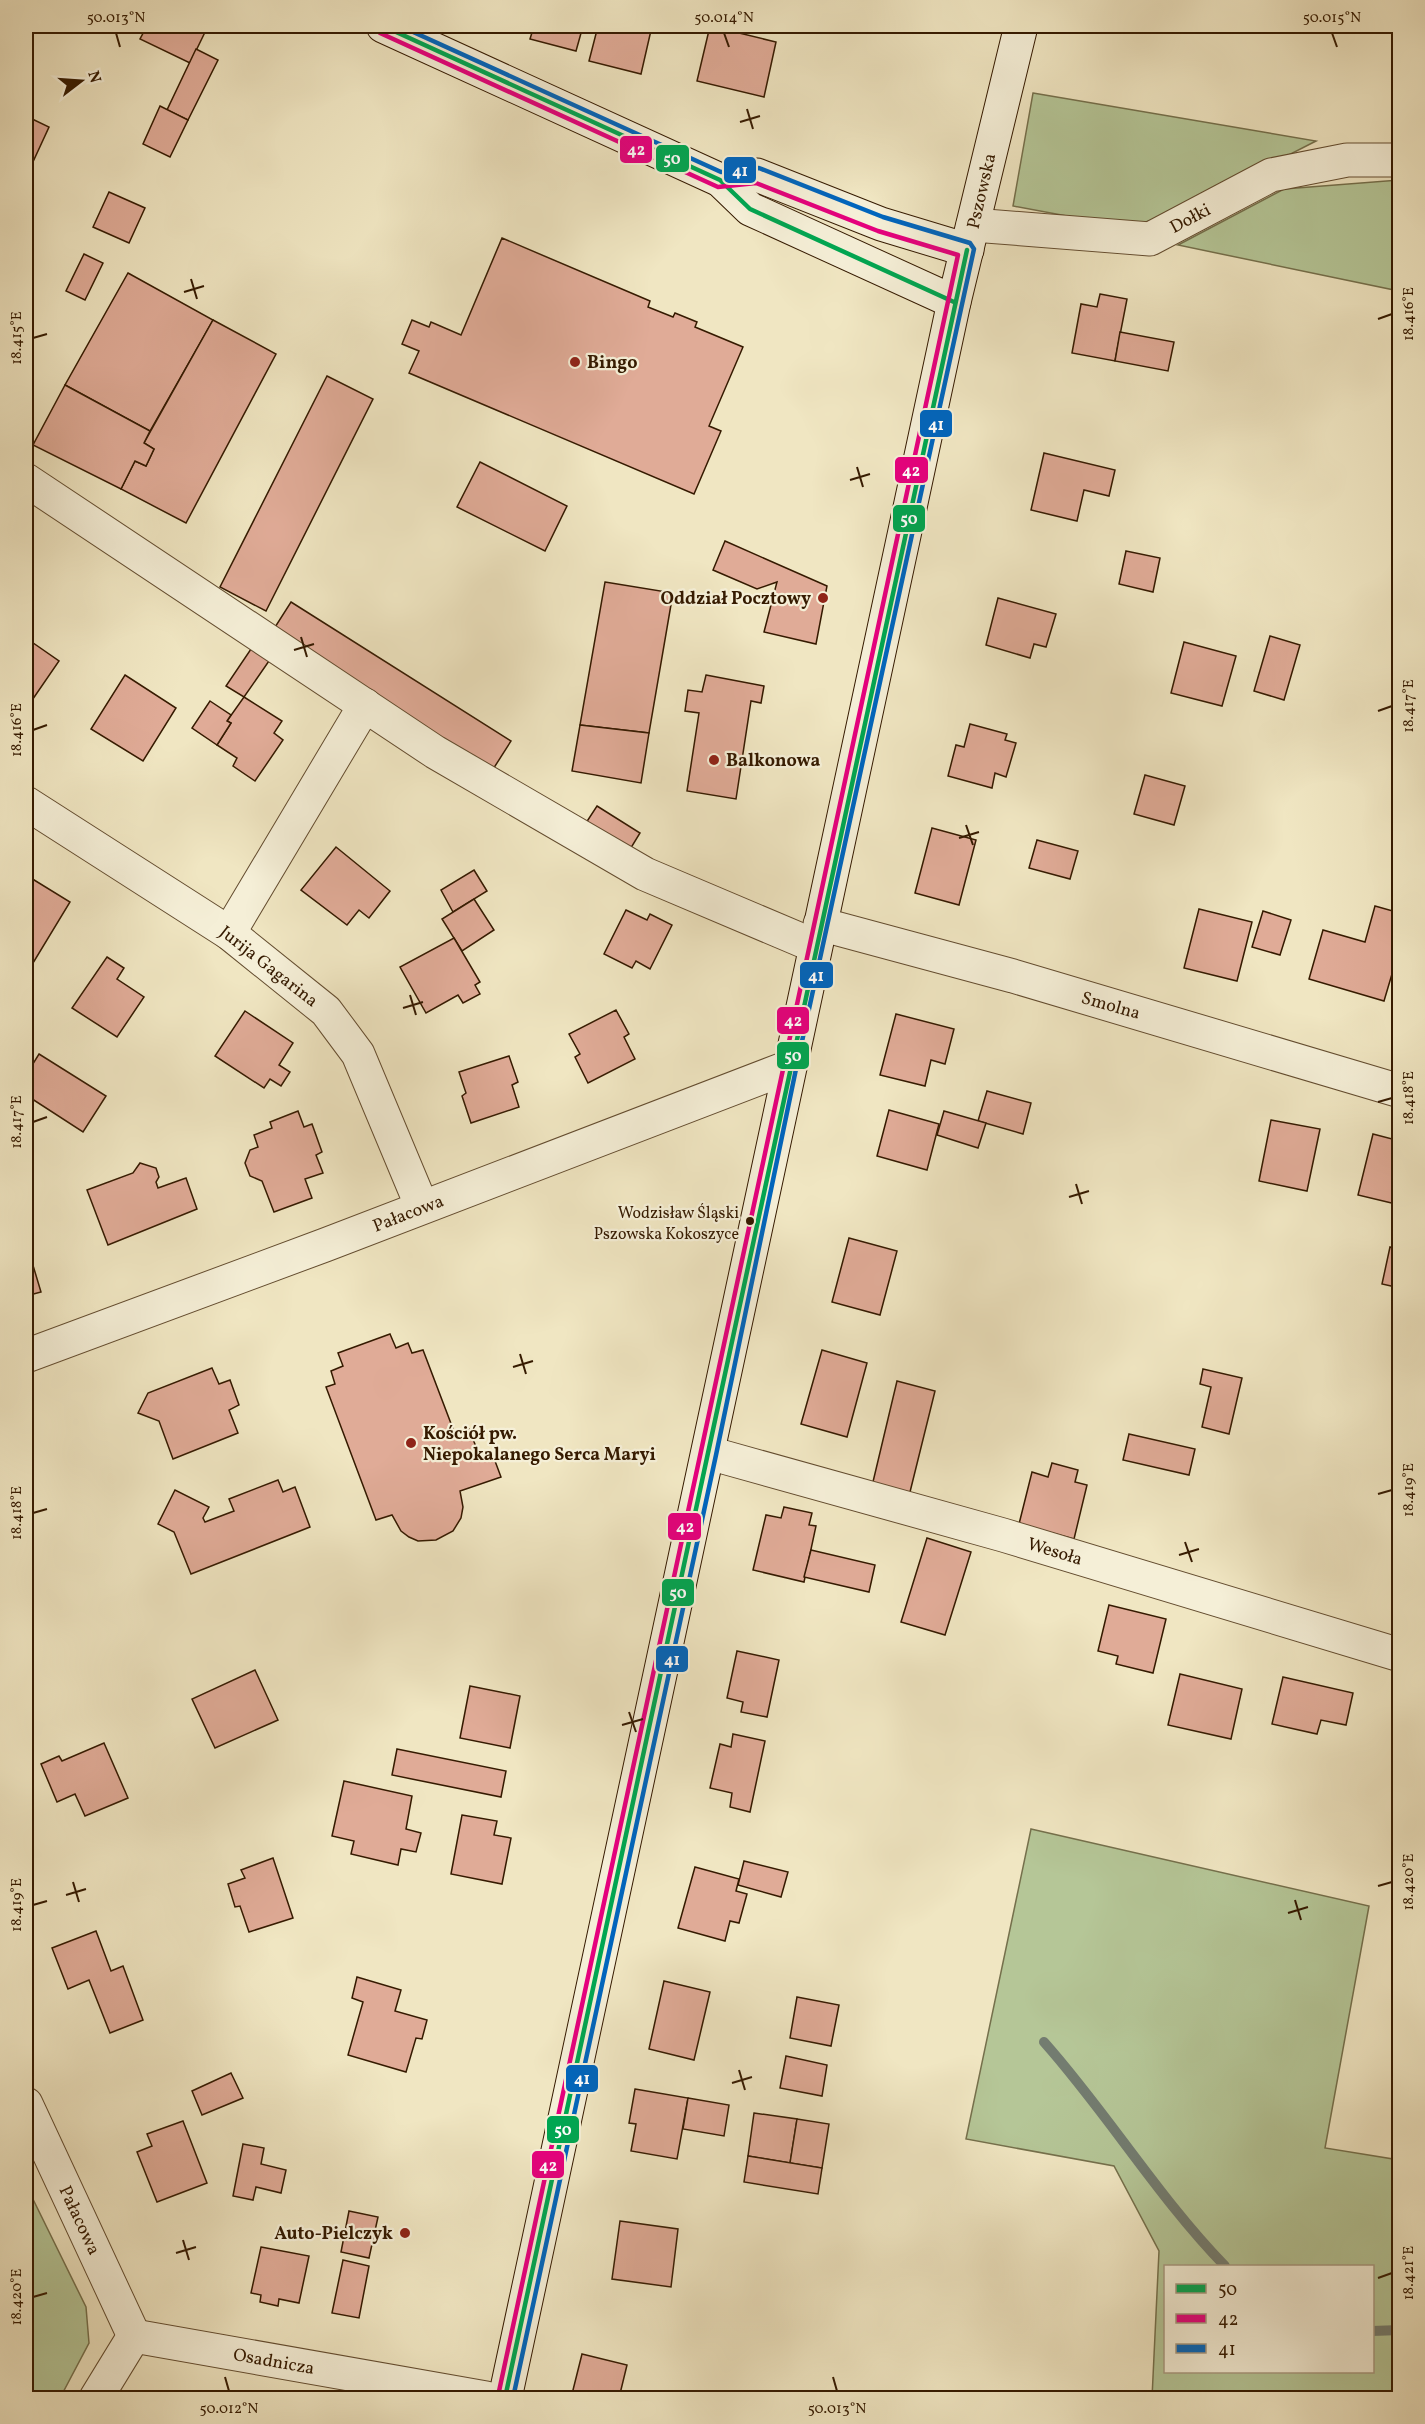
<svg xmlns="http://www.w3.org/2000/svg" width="1425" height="2424" font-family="Vollkorn,serif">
<rect width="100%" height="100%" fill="#f0e6c2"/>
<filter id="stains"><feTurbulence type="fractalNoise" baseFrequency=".00333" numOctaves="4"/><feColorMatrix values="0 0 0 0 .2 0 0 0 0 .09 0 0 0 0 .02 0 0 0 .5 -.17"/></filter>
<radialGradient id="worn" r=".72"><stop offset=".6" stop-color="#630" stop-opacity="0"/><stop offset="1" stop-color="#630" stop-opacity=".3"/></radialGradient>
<g fill="#b5c697" stroke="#75704c" stroke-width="1.5" fill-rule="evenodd">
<path d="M 1033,93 L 1316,141 L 1169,216 L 1126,227 L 1013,206 Z"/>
<path d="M 1399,180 L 1399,291 L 1178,245 L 1284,189 Z"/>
<path d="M 1031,1829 L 1369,1906 L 1325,2148 L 1399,2160 L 1399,2398 L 1152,2398 L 1159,2251 L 1114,2166 L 966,2139 ZM 1372,2266 L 1372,2372 L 1166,2372 L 1166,2266 Z"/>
<path d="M 26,2185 L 86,2307 L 89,2343 L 60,2398 L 26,2398 Z"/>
</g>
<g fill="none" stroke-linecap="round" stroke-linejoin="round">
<g stroke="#737c70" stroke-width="10">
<path d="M 1044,2042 C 1108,2114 1158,2197 1225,2266"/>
<path d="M 1372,2331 L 1400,2330"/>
</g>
</g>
<g fill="#e0ab97" stroke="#351a00" stroke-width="1.5">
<path d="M 147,26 L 208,26 L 190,63 L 140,39 Z"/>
<path d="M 534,26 L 583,26 L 576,51 L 530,39 Z"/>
<path d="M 598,26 L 652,26 L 641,74 L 589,61 Z"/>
<path d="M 710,26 L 776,42 L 764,97 L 697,81 Z"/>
<path d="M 196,49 L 218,60 L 188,120 L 167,110 Z"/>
<path d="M 160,106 L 188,120 L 170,157 L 143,144 Z"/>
<path d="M 26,116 L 49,127 L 26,177 Z"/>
<path d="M 109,192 L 145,208 L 129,243 L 93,227 Z"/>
<path d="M 502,238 L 650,301 L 648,307 L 673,317 L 675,313 L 697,322 L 695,327 L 743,347 L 709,426 L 721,431 L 694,494 L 409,373 L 419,351 L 402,344 L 412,320 L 429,327 L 431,322 L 461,335 Z"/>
<path d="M 84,254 L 103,263 L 85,300 L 66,291 Z"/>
<path d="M 128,273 L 213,320 L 150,431 L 65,385 Z"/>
<path d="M 1100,294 L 1127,299 L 1115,361 L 1072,353 L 1081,304 L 1097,307 Z"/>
<path d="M 213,320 L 276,354 L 186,523 L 121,489 L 135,461 L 146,466 L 154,449 L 144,443 Z"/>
<path d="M 1120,332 L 1174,342 L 1168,371 L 1115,361 Z"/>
<path d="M 327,376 L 373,399 L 266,611 L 220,587 Z"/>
<path d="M 65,385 L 150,431 L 144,443 L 154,449 L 146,466 L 135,461 L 121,489 L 33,445 Z"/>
<path d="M 1044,453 L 1115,470 L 1109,496 L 1084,490 L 1077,521 L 1031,510 Z"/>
<path d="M 480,462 L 567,506 L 545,551 L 457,507 Z"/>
<path d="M 725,541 L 827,586 L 816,644 L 764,632 L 777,582 L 757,589 L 713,570 Z"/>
<path d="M 1126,551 L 1160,558 L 1153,592 L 1119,584 Z"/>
<path d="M 605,582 L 673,593 L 649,733 L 580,725 Z"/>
<path d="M 998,598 L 1056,614 L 1046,647 L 1034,644 L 1030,658 L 986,645 Z"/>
<path d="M 291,602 L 511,741 L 490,774 L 270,635 Z"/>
<path d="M 1270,636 L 1300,645 L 1284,700 L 1254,691 Z"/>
<path d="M 26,638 L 59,661 L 26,709 Z"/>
<path d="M 1184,642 L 1236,656 L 1222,706 L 1171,693 Z"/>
<path d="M 251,649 L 269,661 L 244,697 L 226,686 Z"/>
<path d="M 125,675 L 176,708 L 143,761 L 91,729 Z"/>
<path d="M 706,675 L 764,686 L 761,703 L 751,701 L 736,799 L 687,791 L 699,713 L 685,711 L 688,690 L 702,692 Z"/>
<path d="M 244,697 L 282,721 L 274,733 L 283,740 L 255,781 L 233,766 L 237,758 L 217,745 L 231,723 L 227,721 Z"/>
<path d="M 210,701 L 231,715 L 227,721 L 231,723 L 217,745 L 192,728 Z"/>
<path d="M 970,724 L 1007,734 L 1005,740 L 1016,743 L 1006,777 L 995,773 L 992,788 L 948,776 L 956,745 L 964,747 Z"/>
<path d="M 580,725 L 649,733 L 641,783 L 572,771 Z"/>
<path d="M 1145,775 L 1185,786 L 1174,825 L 1134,814 Z"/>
<path d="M 597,806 L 640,833 L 626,856 L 582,829 Z"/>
<path d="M 932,828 L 976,840 L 959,905 L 915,893 Z"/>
<path d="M 1037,840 L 1078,851 L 1070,879 L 1029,868 Z"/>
<path d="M 336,847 L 390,891 L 369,918 L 359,910 L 347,925 L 301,890 Z"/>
<path d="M 474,870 L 487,891 L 453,912 L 441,890 Z"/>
<path d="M 26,875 L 70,902 L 30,968 L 26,966 Z"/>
<path d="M 474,899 L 494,930 L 462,951 L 442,919 Z"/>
<path d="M 1375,906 L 1400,913 L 1400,947 L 1384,1001 L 1309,979 L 1323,930 L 1365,942 Z"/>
<path d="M 1199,909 L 1252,922 L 1237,981 L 1184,968 Z"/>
<path d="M 626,910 L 647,920 L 650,914 L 672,925 L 650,969 L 636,961 L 632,968 L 604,954 Z"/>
<path d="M 1263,911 L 1291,920 L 1280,955 L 1252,947 Z"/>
<path d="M 454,938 L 480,982 L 475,985 L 480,994 L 463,1003 L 458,995 L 426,1013 L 400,967 Z"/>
<path d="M 107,957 L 124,968 L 117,979 L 144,997 L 117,1037 L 72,1008 Z"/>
<path d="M 616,1010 L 629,1034 L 624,1037 L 635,1059 L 588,1083 L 575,1057 L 580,1054 L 569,1034 Z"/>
<path d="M 245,1011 L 293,1043 L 279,1065 L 290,1072 L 281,1086 L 270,1079 L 264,1088 L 215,1056 Z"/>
<path d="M 896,1014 L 954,1029 L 945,1064 L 931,1060 L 925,1086 L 880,1075 Z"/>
<path d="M 39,1054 L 106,1096 L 83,1132 L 26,1095 L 26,1075 Z"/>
<path d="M 509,1056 L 518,1082 L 512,1085 L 519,1107 L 471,1123 L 462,1096 L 466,1093 L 459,1072 Z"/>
<path d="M 987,1091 L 1031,1103 L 1023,1134 L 978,1121 Z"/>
<path d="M 889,1110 L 939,1124 L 927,1170 L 877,1156 Z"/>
<path d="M 298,1111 L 304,1127 L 312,1124 L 322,1152 L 316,1155 L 323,1173 L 305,1179 L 312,1198 L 274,1212 L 262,1181 L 250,1176 L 245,1163 L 250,1150 L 258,1147 L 254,1135 L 272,1128 L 270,1122 Z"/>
<path d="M 944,1111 L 986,1123 L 978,1148 L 937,1135 Z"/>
<path d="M 1271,1120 L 1320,1129 L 1307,1191 L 1259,1181 Z"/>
<path d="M 1373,1134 L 1400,1141 L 1400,1205 L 1358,1195 Z"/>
<path d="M 140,1163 L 156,1168 L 159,1177 L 156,1182 L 158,1188 L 186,1178 L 197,1209 L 108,1245 L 87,1190 L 133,1173 Z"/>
<path d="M 849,1238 L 897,1251 L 880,1315 L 832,1302 Z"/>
<path d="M 26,1242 L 41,1292 L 26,1296 Z"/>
<path d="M 1390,1247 L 1400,1249 L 1400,1288 L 1382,1284 Z"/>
<path d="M 390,1334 L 396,1348 L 408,1343 L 412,1353 L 423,1350 L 455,1434 L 469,1429 L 480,1457 L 492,1453 L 501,1477 L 460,1491 L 463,1507 L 461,1518 L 453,1531 L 436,1540 L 418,1541 L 409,1537 L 401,1531 L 392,1515 L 376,1520 L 326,1387 L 335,1384 L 331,1371 L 343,1366 L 338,1353 Z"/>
<path d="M 822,1350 L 867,1363 L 847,1437 L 801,1424 Z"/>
<path d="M 212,1368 L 219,1384 L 230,1380 L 239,1405 L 229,1410 L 238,1433 L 173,1459 L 159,1421 L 138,1413 L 148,1393 Z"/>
<path d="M 1203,1369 L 1242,1378 L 1229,1434 L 1202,1427 L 1211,1387 L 1200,1384 Z"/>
<path d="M 897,1381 L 935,1391 L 909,1496 L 872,1486 Z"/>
<path d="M 1129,1434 L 1195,1449 L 1189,1475 L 1123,1460 Z"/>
<path d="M 1052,1463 L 1078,1470 L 1075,1482 L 1087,1485 L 1074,1539 L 1019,1524 L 1032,1472 L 1048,1477 Z"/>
<path d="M 278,1480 L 283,1492 L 295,1487 L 310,1527 L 191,1574 L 174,1532 L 158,1524 L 175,1490 L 209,1507 L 203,1518 L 205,1522 L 234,1511 L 229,1499 Z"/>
<path d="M 784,1507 L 812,1513 L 809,1525 L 816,1526 L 804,1582 L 753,1570 L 766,1515 L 781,1518 Z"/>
<path d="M 927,1538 L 971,1552 L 945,1635 L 901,1622 Z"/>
<path d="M 811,1550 L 875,1565 L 869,1592 L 804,1577 Z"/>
<path d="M 1109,1605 L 1166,1619 L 1153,1673 L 1116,1664 L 1118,1656 L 1098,1651 Z"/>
<path d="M 737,1651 L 779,1660 L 767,1717 L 741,1712 L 743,1702 L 727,1698 Z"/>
<path d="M 255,1670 L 278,1720 L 215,1748 L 192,1699 Z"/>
<path d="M 1180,1674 L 1242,1689 L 1231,1739 L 1168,1725 Z"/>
<path d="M 1283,1677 L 1353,1693 L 1346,1725 L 1321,1720 L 1317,1734 L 1272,1724 Z"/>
<path d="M 470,1686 L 520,1696 L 510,1748 L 460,1738 Z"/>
<path d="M 733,1734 L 765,1741 L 750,1812 L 730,1807 L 732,1793 L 710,1788 L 720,1744 L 731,1747 Z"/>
<path d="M 104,1743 L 128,1798 L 85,1816 L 75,1794 L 57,1802 L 41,1764 L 59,1756 L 62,1761 Z"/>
<path d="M 397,1749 L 506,1771 L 501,1797 L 392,1775 Z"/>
<path d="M 344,1781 L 412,1796 L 406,1829 L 421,1833 L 416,1852 L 401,1849 L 398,1865 L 351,1854 L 354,1841 L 332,1836 Z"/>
<path d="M 462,1815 L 497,1821 L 494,1835 L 511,1838 L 502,1884 L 451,1874 Z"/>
<path d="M 273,1858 L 293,1918 L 249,1932 L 240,1906 L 235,1907 L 228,1884 L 245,1878 L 241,1870 Z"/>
<path d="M 744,1861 L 788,1872 L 781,1897 L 738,1885 Z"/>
<path d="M 695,1867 L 739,1879 L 736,1891 L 747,1894 L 739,1923 L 730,1921 L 725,1941 L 678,1928 Z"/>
<path d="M 96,1931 L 111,1971 L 123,1966 L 143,2020 L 110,2033 L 89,1980 L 68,1989 L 52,1948 Z"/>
<path d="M 357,1977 L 401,1990 L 395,2011 L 427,2020 L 422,2039 L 416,2038 L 406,2072 L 348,2055 L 363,2002 L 352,1998 Z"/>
<path d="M 664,1981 L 710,1992 L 694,2060 L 649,2049 Z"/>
<path d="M 797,1997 L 839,2005 L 831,2046 L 790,2038 Z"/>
<path d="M 786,2056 L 827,2065 L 822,2096 L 780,2088 Z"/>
<path d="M 231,2073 L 243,2098 L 202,2115 L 192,2091 Z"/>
<path d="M 635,2089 L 688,2098 L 677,2159 L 631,2151 L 636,2124 L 629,2123 Z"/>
<path d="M 688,2098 L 729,2105 L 724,2136 L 683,2129 Z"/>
<path d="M 754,2113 L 797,2119 L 790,2163 L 748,2156 Z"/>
<path d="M 797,2119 L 829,2124 L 822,2168 L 790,2163 Z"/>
<path d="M 183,2121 L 207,2183 L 157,2202 L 137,2152 L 152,2146 L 147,2134 Z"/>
<path d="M 243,2144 L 264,2148 L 261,2164 L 286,2170 L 281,2193 L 256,2187 L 253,2200 L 233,2196 Z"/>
<path d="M 748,2156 L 822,2168 L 818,2194 L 744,2182 Z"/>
<path d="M 349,2211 L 378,2217 L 369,2258 L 341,2252 Z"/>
<path d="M 620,2221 L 678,2229 L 671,2287 L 612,2279 Z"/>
<path d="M 261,2247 L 309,2256 L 299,2303 L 279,2299 L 278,2306 L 260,2302 L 261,2295 L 251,2293 Z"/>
<path d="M 343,2260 L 369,2266 L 359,2318 L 332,2313 Z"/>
<path d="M 582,2354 L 627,2365 L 619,2398 L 571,2398 Z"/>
</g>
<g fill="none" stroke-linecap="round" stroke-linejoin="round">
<defs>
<g id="street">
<path d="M 973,225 L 1150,239 L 1271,175 L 1347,160 L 1400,160"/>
<path d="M 26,480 L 435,752 L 645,874 L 815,946"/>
<path d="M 26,803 L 229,933 L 326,1011 L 358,1054 L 422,1207"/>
<path d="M 820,924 L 1013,976 L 1400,1091"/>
<path d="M 229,933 L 365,705"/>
<path d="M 26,1356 L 325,1245 L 789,1067"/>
<path d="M 709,1453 L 1003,1535 L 1400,1655"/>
<path d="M 26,2104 L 134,2336"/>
<path d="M 134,2336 L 486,2398"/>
<path d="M 96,2398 L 134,2336"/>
</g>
<g id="secondary">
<path d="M 383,26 L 720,180 L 750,209 L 954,302"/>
<path d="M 720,180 L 757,175 L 881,224 L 967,250"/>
<path d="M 505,2398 L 954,302 L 1021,26"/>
</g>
</defs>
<use href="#street" stroke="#644d30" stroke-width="35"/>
<use href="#secondary" stroke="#351a00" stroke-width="35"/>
<use href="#street" stroke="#f5efd7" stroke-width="33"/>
<use href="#secondary" stroke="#f5efd7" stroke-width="33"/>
<defs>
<g id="bus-1">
<path d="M 383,26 L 720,180 L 750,209 L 954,302"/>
<path d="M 505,2398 C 660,1682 811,966 967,250"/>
</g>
<path id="bus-2" d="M 380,33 L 718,187 L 756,183 L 878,231 L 958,255 C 803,969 652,1683 498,2396"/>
<path id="bus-3" d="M 400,26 L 721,172 L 759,168 L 883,217 L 970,243 L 974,249 L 796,1069 L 716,1455 L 513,2398"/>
</defs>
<use href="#bus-1" stroke="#f5efd7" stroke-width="9"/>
<use href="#bus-2" stroke="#f5efd7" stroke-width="9"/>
<use href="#bus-3" stroke="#f5efd7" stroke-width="9"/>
<use href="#bus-1" stroke="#00a651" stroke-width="4.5"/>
<use href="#bus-2" stroke="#e5007d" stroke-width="4.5"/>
<use href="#bus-3" stroke="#0065bd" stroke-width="4.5"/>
</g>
<path fill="none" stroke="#351a00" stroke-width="2" d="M 116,33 L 120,47M 724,33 L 729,47M 1332,33 L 1337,47M 747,109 L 753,129M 740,122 L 760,116M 191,279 L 197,299M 184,292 L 204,286M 1378,319 L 1392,314M 33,338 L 47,334M 857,467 L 863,487M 850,480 L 870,474M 301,637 L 307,657M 294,650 L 314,644M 1378,711 L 1392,706M 33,730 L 47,725M 966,825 L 973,845M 959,838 L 979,832M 410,995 L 416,1015M 403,1008 L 423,1002M 1378,1102 L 1392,1098M 33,1122 L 47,1117M 1076,1184 L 1082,1204M 1069,1197 L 1089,1191M 520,1354 L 526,1374M 513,1367 L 533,1361M 1378,1494 L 1392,1490M 33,1513 L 47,1509M 1185,1542 L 1192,1562M 1179,1555 L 1199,1549M 629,1712 L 636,1732M 622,1725 L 643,1719M 73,1882 L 79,1902M 1378,1886 L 1392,1882M 66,1895 L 86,1889M 1295,1900 L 1301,1920M 33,1905 L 47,1901M 1288,1913 L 1308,1907M 739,2070 L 745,2090M 732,2083 L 752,2077M 183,2240 L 189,2260M 176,2253 L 196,2247M 1378,2278 L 1392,2273M 33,2297 L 47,2293M 225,2377 L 229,2391M 833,2377 L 837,2391"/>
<g fill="#8f2418" stroke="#f5efd7" stroke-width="2">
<circle cx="575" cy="362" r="6"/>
<circle cx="823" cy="598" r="6"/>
<circle cx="714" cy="760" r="6"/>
<circle cx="411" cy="1443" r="6"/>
<circle cx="405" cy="2233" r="6"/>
</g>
<circle fill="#351a00" stroke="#f5efd7" stroke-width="2" cx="750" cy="1221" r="5"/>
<g text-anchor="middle" stroke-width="4.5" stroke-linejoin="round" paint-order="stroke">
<g font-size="16" fill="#351a00" stroke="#f5efd7" text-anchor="end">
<text x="739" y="1218">Wodzisław Śląski<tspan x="739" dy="21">Pszowska Kokoszyce</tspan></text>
</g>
<g font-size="18" fill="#351a00" stroke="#f5efd7">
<text transform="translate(981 191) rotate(-77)" y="6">Pszowska</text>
<text transform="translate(1190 218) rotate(-28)" y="6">Dołki</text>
<text transform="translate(269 966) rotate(38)" y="6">Jurija Gagarina</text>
<text transform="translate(1111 1005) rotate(16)" y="6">Smolna</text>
<text transform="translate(408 1213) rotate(-21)" y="6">Pałacowa</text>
<text transform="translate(1055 1551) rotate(17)" y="6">Wesoła</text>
<text transform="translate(80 2220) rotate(65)" y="6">Pałacowa</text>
<text transform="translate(274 2361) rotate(10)" y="6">Osadnicza</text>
</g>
<g font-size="18" font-weight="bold" fill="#351a00" stroke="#f5efd7" text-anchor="start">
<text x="587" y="368">Bingo</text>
<text x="811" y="604" text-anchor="end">Oddział Pocztowy</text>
<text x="726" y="766">Balkonowa</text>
<text x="423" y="1439">Kościół pw.<tspan x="423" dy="21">Niepokalanego Serca Maryi</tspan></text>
<text x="393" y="2239" text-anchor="end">Auto-Pielczyk</text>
</g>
</g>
<g stroke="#f5efd7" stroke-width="2">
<rect x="619" y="135" width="34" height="29" rx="6" fill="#e5007d"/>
<rect x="655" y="144" width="35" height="29" rx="6" fill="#00a651"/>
<rect x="723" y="156" width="34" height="28" rx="6" fill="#0065bd"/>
<rect x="919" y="409" width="34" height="29" rx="6" fill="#0065bd"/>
<rect x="894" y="456" width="35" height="28" rx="6" fill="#e5007d"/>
<rect x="892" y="504" width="34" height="29" rx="6" fill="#00a651"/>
<rect x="799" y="961" width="35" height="28" rx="6" fill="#0065bd"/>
<rect x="776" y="1006" width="34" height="29" rx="6" fill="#e5007d"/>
<rect x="776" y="1041" width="34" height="29" rx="6" fill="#00a651"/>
<rect x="667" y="1512" width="35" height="29" rx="6" fill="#e5007d"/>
<rect x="661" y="1578" width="34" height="29" rx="6" fill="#00a651"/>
<rect x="655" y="1645" width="34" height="28" rx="6" fill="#0065bd"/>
<rect x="565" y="2064" width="34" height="29" rx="6" fill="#0065bd"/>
<rect x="546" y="2115" width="34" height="29" rx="6" fill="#00a651"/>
<rect x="531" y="2150" width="34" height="29" rx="6" fill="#e5007d"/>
</g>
<g font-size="16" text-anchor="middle" font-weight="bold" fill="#fff">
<text x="636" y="155">42</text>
<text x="672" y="164">50</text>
<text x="740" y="176">41</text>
<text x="936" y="430">41</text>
<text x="911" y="476">42</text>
<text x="909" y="524">50</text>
<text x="816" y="981">41</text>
<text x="793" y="1026">42</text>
<text x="793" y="1061">50</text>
<text x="685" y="1532">42</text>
<text x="678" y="1598">50</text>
<text x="672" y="1665">41</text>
<text x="582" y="2084">41</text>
<text x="563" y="2135">50</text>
<text x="548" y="2171">42</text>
</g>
<rect width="1425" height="2424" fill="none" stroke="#f0e6c2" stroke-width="66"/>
<rect x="1164" y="2265" width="210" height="108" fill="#f5efd7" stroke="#a89a81" stroke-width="1.5"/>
<rect x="1176" y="2284" width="30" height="9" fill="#00a651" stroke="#a89a81" stroke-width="1.5"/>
<text x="1218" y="2295" font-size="18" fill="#351a00">50</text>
<rect x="1176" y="2314" width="30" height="9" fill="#e5007d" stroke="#a89a81" stroke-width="1.5"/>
<text x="1218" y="2325" font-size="18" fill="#351a00">42</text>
<rect x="1176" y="2344" width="30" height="9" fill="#0065bd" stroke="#a89a81" stroke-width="1.5"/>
<text x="1218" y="2355" font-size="18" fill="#351a00">41</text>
<g transform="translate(81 81) rotate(73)" stroke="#f5efd7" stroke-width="4.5" paint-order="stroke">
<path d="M0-4.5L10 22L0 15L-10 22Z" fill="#351a00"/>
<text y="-9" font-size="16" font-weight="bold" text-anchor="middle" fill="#351a00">N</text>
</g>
<rect x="33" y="33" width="1359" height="2358" fill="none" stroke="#351a00" stroke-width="2"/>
<g font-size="15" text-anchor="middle" fill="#351a00">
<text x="116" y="22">50.013°N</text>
<text x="724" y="22">50.014°N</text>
<text x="1332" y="22">50.015°N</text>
<text transform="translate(1408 314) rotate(-90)" y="5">18.416°E</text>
<text transform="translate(16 338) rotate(-90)" y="5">18.415°E</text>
<text transform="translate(1408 706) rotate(-90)" y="5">18.417°E</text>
<text transform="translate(16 730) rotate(-90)" y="5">18.416°E</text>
<text transform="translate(1408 1098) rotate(-90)" y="5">18.418°E</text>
<text transform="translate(16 1122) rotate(-90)" y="5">18.417°E</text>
<text transform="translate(1408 1490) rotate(-90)" y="5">18.419°E</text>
<text transform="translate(16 1513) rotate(-90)" y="5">18.418°E</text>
<text transform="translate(1408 1882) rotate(-90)" y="5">18.420°E</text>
<text transform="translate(16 1905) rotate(-90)" y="5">18.419°E</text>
<text transform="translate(1408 2273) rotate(-90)" y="5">18.421°E</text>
<text transform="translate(16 2297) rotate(-90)" y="5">18.420°E</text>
<text x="229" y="2413">50.012°N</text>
<text x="837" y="2413">50.013°N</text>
</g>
<rect width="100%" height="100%" filter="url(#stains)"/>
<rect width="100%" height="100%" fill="url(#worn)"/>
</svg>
